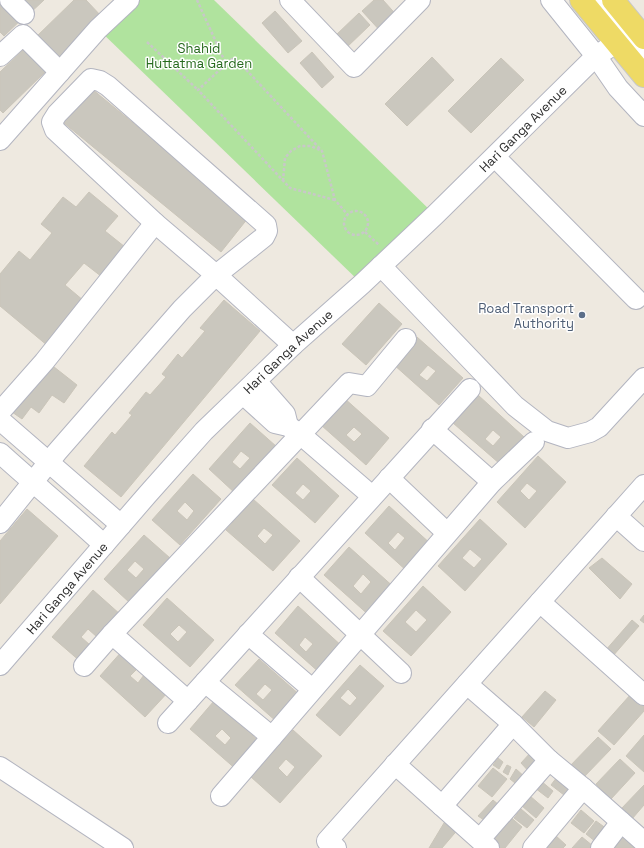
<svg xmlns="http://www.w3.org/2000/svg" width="644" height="848" font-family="'Space Grotesk',sans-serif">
<rect width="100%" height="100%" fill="#eee9e0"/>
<path fill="#b0e39e" d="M 129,0 L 214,0 L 435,215 L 362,284 L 98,29 Z"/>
<g fill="#cac7be" stroke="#cac5b9" fill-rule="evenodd">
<path d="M 0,0 L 7,0 L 24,17 L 4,36 L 0,32 Z"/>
<path d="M 13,0 L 44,0 L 28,15 Z"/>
<path d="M 74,0 L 86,0 L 102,17 L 56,60 L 35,38 Z"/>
<path d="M 374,0 L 383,0 L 400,19 L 383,34 L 362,11 Z"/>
<path d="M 275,11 L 302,41 L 288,53 L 262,23 Z"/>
<path d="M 359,13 L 370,25 L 346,48 L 335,36 Z"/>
<path d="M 24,49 L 45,72 L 3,113 L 0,110 L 0,72 Z"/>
<path d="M 312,52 L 334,77 L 322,88 L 300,63 Z"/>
<path d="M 432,57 L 454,80 L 407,126 L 385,104 Z"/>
<path d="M 501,58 L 524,80 L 471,133 L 448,111 Z"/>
<path d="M 92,89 L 248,218 L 221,252 L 64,123 Z"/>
<path d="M 89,192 L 118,216 L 105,231 L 130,251 L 106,280 L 84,263 L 65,285 L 84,301 L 48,346 L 0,306 L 0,274 L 19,251 L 30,260 L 52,233 L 41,224 L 63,197 L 76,207 Z"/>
<path d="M 224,300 L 260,331 L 121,497 L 84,466 L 112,432 L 115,435 L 132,415 L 129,413 L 146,392 L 150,395 L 166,377 L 162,374 L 178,354 L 182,358 L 205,331 L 200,328 Z"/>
<path d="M 379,303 L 402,324 L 366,365 L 342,344 Z"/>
<path d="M 417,337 L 463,378 L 439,405 L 393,364 ZM 428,365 L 436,371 L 427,381 L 419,375 Z"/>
<path d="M 49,363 L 77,385 L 64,403 L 52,395 L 39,413 L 31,407 L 22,419 L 12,412 Z"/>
<path d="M 478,395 L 524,437 L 500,464 L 453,423 ZM 493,430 L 501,437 L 493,446 L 485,439 Z"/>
<path d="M 344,398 L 389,438 L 366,465 L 321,425 ZM 354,427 L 362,434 L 354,442 L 346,435 Z"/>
<path d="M 250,423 L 277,447 L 236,494 L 209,469 ZM 241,451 L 250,458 L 240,469 L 232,462 Z"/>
<path d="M 538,456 L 566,482 L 525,528 L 497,502 ZM 527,483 L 537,491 L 529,500 L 520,491 Z"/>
<path d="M 297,458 L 339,496 L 315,523 L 272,485 ZM 303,484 L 311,491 L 303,500 L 295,493 Z"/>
<path d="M 193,474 L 221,499 L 180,545 L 152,520 ZM 185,502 L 194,511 L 187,520 L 177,511 Z"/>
<path d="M 253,499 L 300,541 L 273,571 L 226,530 ZM 264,528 L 273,535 L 265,544 L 257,536 Z"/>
<path d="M 389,506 L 432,545 L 408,572 L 365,533 ZM 398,532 L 405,538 L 395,550 L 388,543 Z"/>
<path d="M 27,509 L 58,536 L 0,604 L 0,541 Z"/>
<path d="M 480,519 L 507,544 L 465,591 L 438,566 ZM 470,549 L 482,559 L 474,568 L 462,558 Z"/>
<path d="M 144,535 L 170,558 L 130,603 L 104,579 ZM 135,561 L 144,569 L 136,578 L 127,570 Z"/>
<path d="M 349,547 L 396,589 L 371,617 L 324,575 ZM 363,574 L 371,582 L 361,594 L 353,586 Z"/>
<path d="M 602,558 L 632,584 L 620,599 L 589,568 Z"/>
<path d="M 423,586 L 451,612 L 411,656 L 383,631 ZM 416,610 L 427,620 L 416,632 L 405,622 Z"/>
<path d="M 93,590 L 121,615 L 81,662 L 52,637 ZM 88,629 L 97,637 L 90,645 L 81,637 Z"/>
<path d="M 167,598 L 214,640 L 190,667 L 143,625 ZM 179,625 L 187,632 L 178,642 L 170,634 Z"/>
<path d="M 298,606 L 344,648 L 321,674 L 275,633 ZM 305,637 L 313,644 L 306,652 L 299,645 Z"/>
<path d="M 644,615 L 644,623 L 640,620 Z"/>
<path d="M 632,620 L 639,626 L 612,657 L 605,651 Z"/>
<path d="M 123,650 L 169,691 L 145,717 L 100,676 ZM 137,669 L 144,675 L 138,683 L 130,676 Z"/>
<path d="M 259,659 L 301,696 L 277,722 L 235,685 ZM 265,684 L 272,690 L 263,700 L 256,694 Z"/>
<path d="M 360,665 L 384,686 L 340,736 L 316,715 ZM 348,689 L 357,698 L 350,706 L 340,698 Z"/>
<path d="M 545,691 L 556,700 L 534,727 L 522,717 Z"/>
<path d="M 631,694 L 644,706 L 644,711 L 614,745 L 598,731 Z"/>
<path d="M 214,701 L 262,744 L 238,771 L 190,729 ZM 222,729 L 231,738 L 225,745 L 215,736 Z"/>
<path d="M 293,730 L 322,756 L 280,803 L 251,777 ZM 286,759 L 295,767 L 287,777 L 278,768 Z"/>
<path d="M 644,735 L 644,772 L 626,756 Z"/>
<path d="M 598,737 L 611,749 L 582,779 L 569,767 Z"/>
<path d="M 532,751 L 543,761 L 532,775 L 521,763 Z"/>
<path d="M 498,758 L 503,762 L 499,769 L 493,765 Z"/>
<path d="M 620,759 L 635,773 L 611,799 L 596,784 Z"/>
<path d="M 507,765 L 511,767 L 508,775 L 503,772 Z"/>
<path d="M 493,768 L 507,779 L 492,797 L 478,786 Z"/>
<path d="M 516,769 L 526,778 L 520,787 L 510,779 Z"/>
<path d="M 557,777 L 570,787 L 564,795 L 551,785 Z"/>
<path d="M 541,781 L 553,791 L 548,798 L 535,788 Z"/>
<path d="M 644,785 L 644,805 L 632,819 L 621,809 Z"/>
<path d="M 530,796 L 544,808 L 536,818 L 522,806 Z"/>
<path d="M 493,800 L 499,805 L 487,822 L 478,816 Z"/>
<path d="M 521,809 L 534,820 L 527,828 L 514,818 Z"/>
<path d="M 581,810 L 594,821 L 584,833 L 571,823 Z"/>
<path d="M 508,815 L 522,827 L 505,848 L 501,848 L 489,838 Z"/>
<path d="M 447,818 L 460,827 L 442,848 L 429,848 Z"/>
<path d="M 596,821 L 607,829 L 596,842 L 586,834 Z"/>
<path d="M 622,831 L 635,848 L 608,848 Z"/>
<path d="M 555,835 L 566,845 L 563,848 L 544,848 Z"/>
<path d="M 582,837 L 593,846 L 592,848 L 572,848 Z"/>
</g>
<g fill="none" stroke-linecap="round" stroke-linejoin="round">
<defs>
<g id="minor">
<path d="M 10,0 L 24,14"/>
<path d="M 290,0 L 354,67 L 420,0"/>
<path d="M 551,0 L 596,56 L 618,88 L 644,116"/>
<path d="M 597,0 L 644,58"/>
<path d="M 0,56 L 23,35 L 60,72"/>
<path d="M 0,140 L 98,29 L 129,0"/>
<path d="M 495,157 L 636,299"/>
<path d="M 381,266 L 515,406 L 547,431 L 568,438 L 590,432 L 599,427 L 644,378"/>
<path d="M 256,381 L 285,414 L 288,426"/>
<path d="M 243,394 L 275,423 L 288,426 L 300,434 L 372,496"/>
<path d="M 0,412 L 44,362 L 155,223"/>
<path d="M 0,420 L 121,525"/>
<path d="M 432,429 L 492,482"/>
<path d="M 0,453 C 34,484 70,513 104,545"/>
<path d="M 389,478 L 447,533"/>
<path d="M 616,516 L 644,541"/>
<path d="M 0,523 L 57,452 L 182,309 L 216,275 L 155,223 L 55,130 L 52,122 L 57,114 L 91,79 L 100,81 L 108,86 L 266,225 L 267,231 L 264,237 L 216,275 L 293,345"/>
<path d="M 299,577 L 401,673"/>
<path d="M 540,602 L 644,695"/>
<path d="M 248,634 L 312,689"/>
<path id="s1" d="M 0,665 L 147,495 L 204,431 L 293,345 L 362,284 L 435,215 L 596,56 L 616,43"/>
<path d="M 84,666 L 112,634"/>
<path d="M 205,682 L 272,737"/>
<path d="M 467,684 L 513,724 L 549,760 L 583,788 L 644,842"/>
<path d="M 188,701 L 112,634 L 349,383 L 367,386 L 406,339"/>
<path d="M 168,723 L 470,389"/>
<path d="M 395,764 L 489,848"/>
<path d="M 0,767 L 123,848"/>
<path d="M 221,796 L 492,482 L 534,442"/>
<path d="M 442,806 L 513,724"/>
<path d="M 480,839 L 549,760"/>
<path d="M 336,848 L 327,841 L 644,485"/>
<path d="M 533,848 L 583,788"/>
<path d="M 601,848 L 621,822"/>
</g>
<g id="major">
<path d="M 581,0 L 644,76"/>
<path d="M 613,0 L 644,38"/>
</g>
</defs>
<use href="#minor" stroke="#b3b5c0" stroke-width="22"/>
<use href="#major" stroke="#c8c8c8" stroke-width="24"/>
<g stroke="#c8c8c8" stroke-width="2.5" stroke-dasharray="3 2" stroke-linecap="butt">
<path d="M 197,0 L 226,64"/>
<path d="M 147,42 L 198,90"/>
<path d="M 283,181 L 285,158 L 291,151 L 300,146 L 311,146 L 320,150"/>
<path d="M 335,200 L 290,188 L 198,90 L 226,64 L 232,59 L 239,62 L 322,151 L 335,200 L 348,215"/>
<circle cx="356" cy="223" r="12"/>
<path d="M 365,232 L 379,245"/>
</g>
<use href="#minor" stroke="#fff" stroke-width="20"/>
<use href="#major" stroke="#eeda65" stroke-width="22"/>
</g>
<circle fill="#5c6f8a" stroke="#fff" stroke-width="1.5" cx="582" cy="315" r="4"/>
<g text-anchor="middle" stroke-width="3" stroke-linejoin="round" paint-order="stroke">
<g font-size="13" fill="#266a1d" stroke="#fff">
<text x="199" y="53">Shahid<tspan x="199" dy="15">Huttatma Garden</tspan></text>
</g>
<g font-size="13" fill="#2d2d2d" stroke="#fff">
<text dy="5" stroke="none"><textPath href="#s1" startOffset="750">Hari Ganga Avenue</textPath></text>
<text dy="5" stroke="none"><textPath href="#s1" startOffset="426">Hari Ganga Avenue</textPath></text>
<text dy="5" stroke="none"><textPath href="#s1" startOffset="102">Hari Ganga Avenue</textPath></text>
</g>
<g font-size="13" fill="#4e5e75" stroke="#fff" text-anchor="end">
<text x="574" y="313">Road Transport<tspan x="574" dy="15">Authority</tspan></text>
</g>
</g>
</svg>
